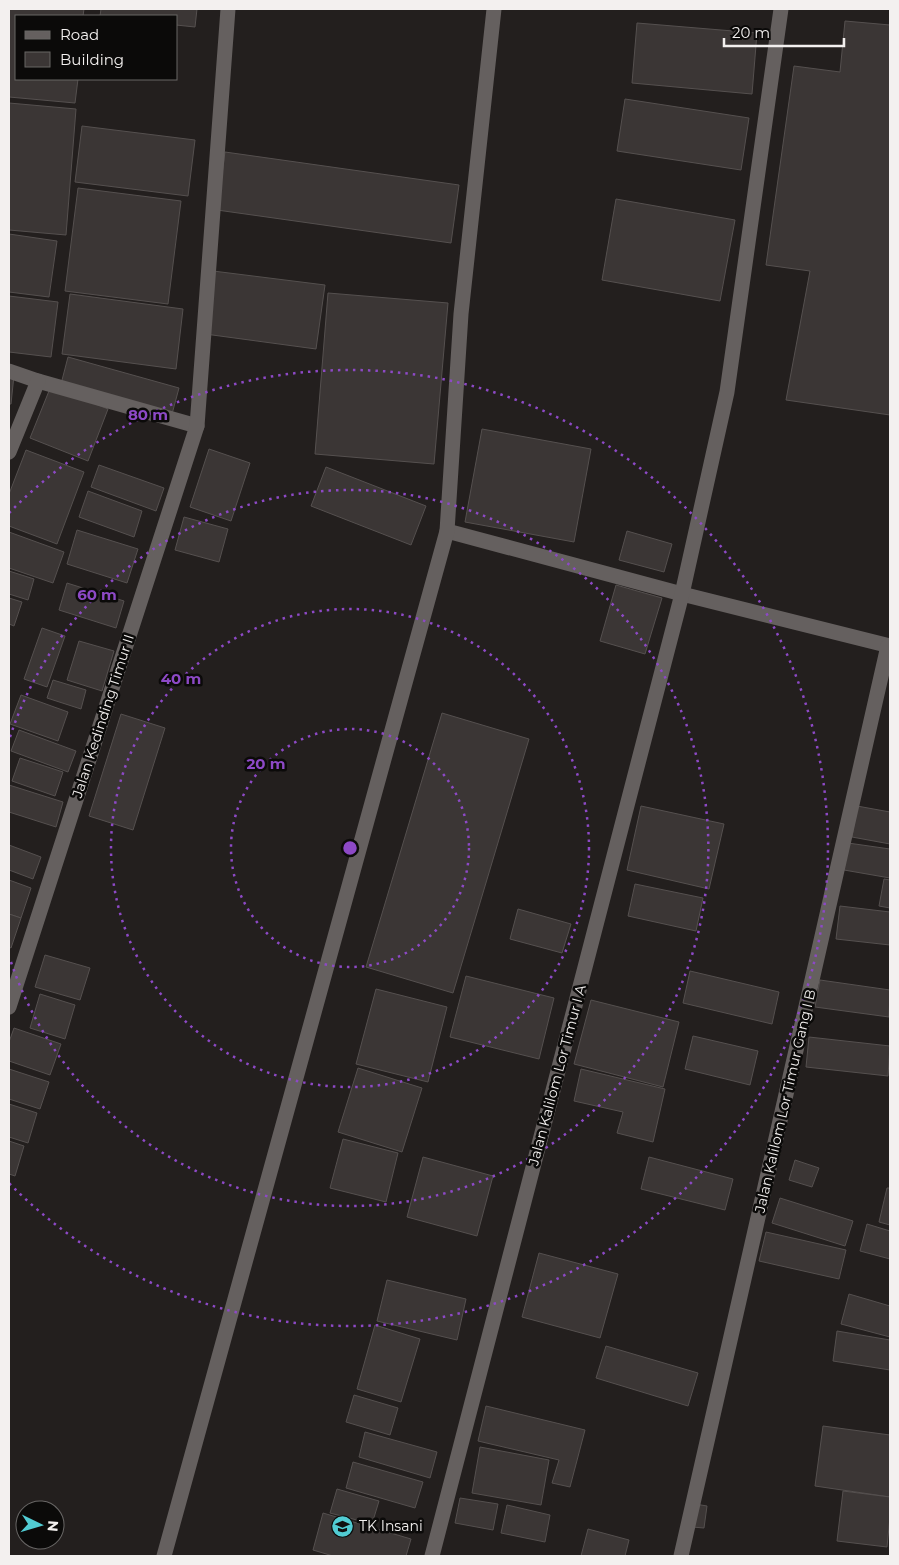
<svg xmlns="http://www.w3.org/2000/svg" width="899" height="1565" font-family="Montserrat,sans-serif">
<rect width="100%" height="100%" fill="#231f1e"/>
<g fill="#3b3635" stroke="#55504f">
<path d="M 9,9 L 84,9 L 83,16 L 16,16 L 16,79 L 78,79 L 75,103 L 9,97 Z"/>
<path d="M 101,9 L 197,9 L 195,27 L 176,25 L 176,16 L 100,16 Z"/>
<path d="M 845,21 L 890,25 L 890,415 L 786,400 L 810,271 L 766,265 L 794,66 L 840,72 Z"/>
<path d="M 637,23 L 757,33 L 752,94 L 632,83 Z"/>
<path d="M 625,99 L 749,118 L 741,170 L 617,151 Z"/>
<path d="M 9,103 L 76,109 L 66,235 L 9,230 Z"/>
<path d="M 82,126 L 195,140 L 188,196 L 75,182 Z"/>
<path d="M 225,152 L 459,185 L 451,243 L 217,210 Z"/>
<path d="M 78,188 L 181,201 L 168,304 L 65,291 Z"/>
<path d="M 616,199 L 735,220 L 720,301 L 602,280 Z"/>
<path d="M 9,234 L 57,241 L 49,297 L 9,292 Z"/>
<path d="M 213,271 L 325,285 L 316,349 L 205,334 Z"/>
<path d="M 328,293 L 448,303 L 434,464 L 315,454 Z"/>
<path d="M 70,294 L 183,309 L 176,369 L 62,354 Z"/>
<path d="M 9,296 L 58,302 L 51,357 L 9,352 Z"/>
<path d="M 68,357 L 179,388 L 172,414 L 61,384 Z"/>
<path d="M 9,374 L 14,375 L 11,404 L 9,404 Z"/>
<path d="M 51,386 L 108,409 L 88,461 L 30,438 Z"/>
<path d="M 482,429 L 591,449 L 574,542 L 465,522 Z"/>
<path d="M 209,449 L 250,463 L 231,521 L 190,507 Z"/>
<path d="M 26,450 L 84,472 L 57,544 L 9,526 L 9,494 Z"/>
<path d="M 99,465 L 164,488 L 156,511 L 91,487 Z"/>
<path d="M 326,467 L 426,506 L 411,545 L 311,506 Z"/>
<path d="M 88,491 L 142,511 L 134,537 L 79,517 Z"/>
<path d="M 184,517 L 228,529 L 219,562 L 175,550 Z"/>
<path d="M 77,530 L 138,549 L 127,583 L 67,564 Z"/>
<path d="M 627,531 L 672,544 L 664,572 L 619,560 Z"/>
<path d="M 9,532 L 64,552 L 53,583 L 9,568 Z"/>
<path d="M 9,571 L 34,579 L 28,600 L 9,594 Z"/>
<path d="M 67,583 L 124,601 L 116,628 L 59,610 Z"/>
<path d="M 616,585 L 662,598 L 645,654 L 600,641 Z"/>
<path d="M 9,598 L 22,602 L 14,626 L 9,624 Z"/>
<path d="M 42,628 L 65,636 L 47,687 L 24,679 Z"/>
<path d="M 79,641 L 114,651 L 102,691 L 67,680 Z"/>
<path d="M 53,680 L 86,690 L 81,709 L 47,698 Z"/>
<path d="M 21,695 L 68,712 L 58,741 L 10,724 Z"/>
<path d="M 442,713 L 529,739 L 453,993 L 366,967 Z"/>
<path d="M 121,714 L 165,728 L 133,830 L 89,816 Z"/>
<path d="M 19,730 L 76,751 L 68,772 L 11,751 Z"/>
<path d="M 20,758 L 63,772 L 55,796 L 12,781 Z"/>
<path d="M 9,785 L 63,802 L 56,827 L 9,812 Z"/>
<path d="M 641,806 L 724,824 L 709,889 L 627,870 Z"/>
<path d="M 857,806 L 890,812 L 890,844 L 852,837 Z"/>
<path d="M 848,843 L 890,849 L 890,878 L 844,870 Z"/>
<path d="M 9,845 L 41,857 L 33,879 L 9,870 Z"/>
<path d="M 884,879 L 890,880 L 890,908 L 879,906 Z"/>
<path d="M 9,880 L 31,888 L 21,918 L 9,914 Z"/>
<path d="M 635,884 L 703,898 L 696,931 L 628,916 Z"/>
<path d="M 840,906 L 890,912 L 890,945 L 836,939 Z"/>
<path d="M 518,909 L 571,924 L 562,953 L 510,939 Z"/>
<path d="M 9,914 L 21,918 L 11,948 L 9,947 Z"/>
<path d="M 45,955 L 90,968 L 80,1000 L 35,987 Z"/>
<path d="M 690,971 L 779,992 L 772,1024 L 683,1003 Z"/>
<path d="M 466,976 L 554,998 L 539,1059 L 450,1037 Z"/>
<path d="M 820,980 L 890,990 L 889,1017 L 815,1007 Z"/>
<path d="M 376,989 L 447,1007 L 428,1082 L 356,1064 Z"/>
<path d="M 40,994 L 75,1005 L 65,1039 L 30,1028 Z"/>
<path d="M 591,1000 L 679,1022 L 663,1087 L 574,1064 Z"/>
<path d="M 14,1028 L 61,1044 L 50,1075 L 9,1061 L 9,1042 Z"/>
<path d="M 693,1036 L 758,1051 L 750,1085 L 685,1069 Z"/>
<path d="M 809,1037 L 890,1046 L 888,1076 L 806,1067 Z"/>
<path d="M 358,1068 L 422,1088 L 402,1152 L 338,1132 Z"/>
<path d="M 9,1069 L 49,1082 L 40,1109 L 9,1099 Z"/>
<path d="M 581,1069 L 665,1089 L 653,1142 L 617,1133 L 623,1112 L 574,1101 Z"/>
<path d="M 9,1104 L 37,1113 L 28,1143 L 9,1137 Z"/>
<path d="M 343,1139 L 398,1153 L 386,1202 L 330,1188 Z"/>
<path d="M 9,1141 L 24,1146 L 15,1176 L 9,1174 Z"/>
<path d="M 423,1157 L 493,1176 L 477,1236 L 407,1217 Z"/>
<path d="M 649,1157 L 733,1179 L 725,1210 L 641,1189 Z"/>
<path d="M 795,1160 L 819,1168 L 812,1187 L 789,1180 Z"/>
<path d="M 887,1188 L 890,1188 L 890,1225 L 879,1222 Z"/>
<path d="M 780,1198 L 853,1221 L 845,1246 L 772,1223 Z"/>
<path d="M 867,1224 L 890,1231 L 890,1259 L 860,1251 Z"/>
<path d="M 766,1232 L 846,1250 L 839,1279 L 759,1261 Z"/>
<path d="M 539,1253 L 618,1274 L 600,1338 L 522,1317 Z"/>
<path d="M 387,1280 L 466,1299 L 457,1340 L 377,1321 Z"/>
<path d="M 849,1294 L 890,1306 L 890,1337 L 841,1324 Z"/>
<path d="M 375,1325 L 420,1339 L 401,1402 L 357,1389 Z"/>
<path d="M 837,1331 L 890,1340 L 890,1370 L 833,1361 Z"/>
<path d="M 606,1346 L 698,1373 L 688,1406 L 596,1378 Z"/>
<path d="M 354,1395 L 398,1408 L 390,1435 L 346,1422 Z"/>
<path d="M 486,1406 L 585,1430 L 570,1487 L 552,1483 L 559,1460 L 478,1441 Z"/>
<path d="M 823,1426 L 890,1435 L 890,1497 L 815,1486 Z"/>
<path d="M 365,1432 L 437,1452 L 430,1478 L 359,1457 Z"/>
<path d="M 480,1447 L 549,1460 L 541,1505 L 472,1493 Z"/>
<path d="M 353,1462 L 423,1482 L 415,1508 L 346,1488 Z"/>
<path d="M 337,1489 L 379,1501 L 372,1524 L 330,1513 Z"/>
<path d="M 843,1491 L 890,1497 L 890,1517 L 887,1547 L 837,1541 Z"/>
<path d="M 460,1498 L 498,1504 L 493,1530 L 455,1523 Z"/>
<path d="M 695,1504 L 707,1506 L 704,1528 L 692,1527 Z"/>
<path d="M 507,1505 L 550,1515 L 545,1542 L 501,1533 Z"/>
<path d="M 323,1513 L 411,1539 L 406,1556 L 333,1556 L 313,1550 Z"/>
<path d="M 588,1529 L 629,1540 L 625,1556 L 581,1556 Z"/>
</g>
<g fill="none" stroke-linecap="round" stroke-linejoin="round">
<g stroke="#65605f" stroke-width="15">
<path d="M 9,371 L 38,381 L 197,426"/>
<path d="M 9,452 L 38,381"/>
<path d="M 447,531 L 682,594 L 890,646"/>
<path d="M 9,1007 L 197,426 L 228,9"/>
<path d="M 164,1556 L 447,531 L 461,314 L 494,9"/>
<path d="M 432,1556 L 682,594 L 727,392 L 781,9"/>
<path d="M 681,1556 L 888,646"/>
</g>
</g>
<g fill="none" stroke="#8d49c6" stroke-width="2.5" stroke-dasharray="2.5 5">
<circle cx="350" cy="848" r="119"/>
<circle cx="350" cy="848" r="239"/>
<path d="M10 737A358 358 0 1 1 10 959"/>
<path d="M9 513A478 478 0 1 1 9 1183"/>
</g>
<defs>
<symbol id="school-disc" viewBox="-11 -11 22 22"><circle r="9.5" fill="#51ccd3" stroke="#0b0a09"/><path d="M0-5L7-2L0 1L-7-2ZM-4 1L0 2.5L4 1V4Q0 6-4 4Z" fill="#111"/></symbol>
</defs>
<g fill-rule="evenodd">
<use href="#school-disc" x="330" y="1514" width="25" height="25"/>
</g>
<g text-anchor="middle" stroke-width="5" stroke-linejoin="round" paint-order="stroke">
<g font-size="14" fill="#f3f0ef" stroke="#0b0a09">
<text transform="translate(103 716) rotate(-72)" y="5">Jalan Kedinding Timur II</text>
<text transform="translate(557 1075) rotate(-75)" y="5">Jalan Kalilom Lor Timur I A</text>
<text transform="translate(785 1101) rotate(-77)" y="5">Jalan Kalilom Lor Timur Gang I B</text>
</g>
<g font-size="14" fill="#f3f0ef" stroke="#0b0a09" text-anchor="start">
<text x="359" y="1531">TK Insani</text>
</g>
</g>
<circle cx="350" cy="848" r="8" fill="#8d49c6" stroke="#0b0a09" stroke-width="2.5"/>
<g font-size="15" text-anchor="middle" font-weight="bold" fill="#8d49c6" stroke="#0b0a09" stroke-width="5" stroke-linejoin="round" paint-order="stroke">
<text x="148" y="420">80 m</text>
<text x="97" y="600">60 m</text>
<text x="181" y="684">40 m</text>
<text x="266" y="769">20 m</text>
</g>
<rect width="899" height="1565" fill="none" stroke="#f3f0ef" stroke-width="20"/>
<rect x="15" y="15" width="162" height="65" fill="#0b0a09" stroke="#686665"/>
<rect x="25" y="31" width="25" height="8" fill="#65605f" stroke="#686665"/>
<text x="60" y="40" font-size="15" fill="#f3f0ef">Road</text>
<rect x="25" y="52" width="25" height="15" fill="#3b3635" stroke="#686665"/>
<text x="60" y="65" font-size="15" fill="#f3f0ef">Building</text>
<g transform="translate(40 1525) rotate(95)"><circle r="24" fill="#0b0a09" stroke="#686665"/>
<path d="M0-4L9 19L0 12L-9 19Z" fill="#51ccd3"/>
<text y="-8" font-size="14" font-weight="bold" text-anchor="middle" fill="#f3f0ef">N</text>
</g>
<path d="M724 38v8h120v-8" fill="none" stroke="#f3f0ef" stroke-width="2.5"/>
<text x="732" y="38" font-size="15" fill="#f3f0ef" stroke="#0b0a09" stroke-width="4" paint-order="stroke">20 m</text>
</svg>
